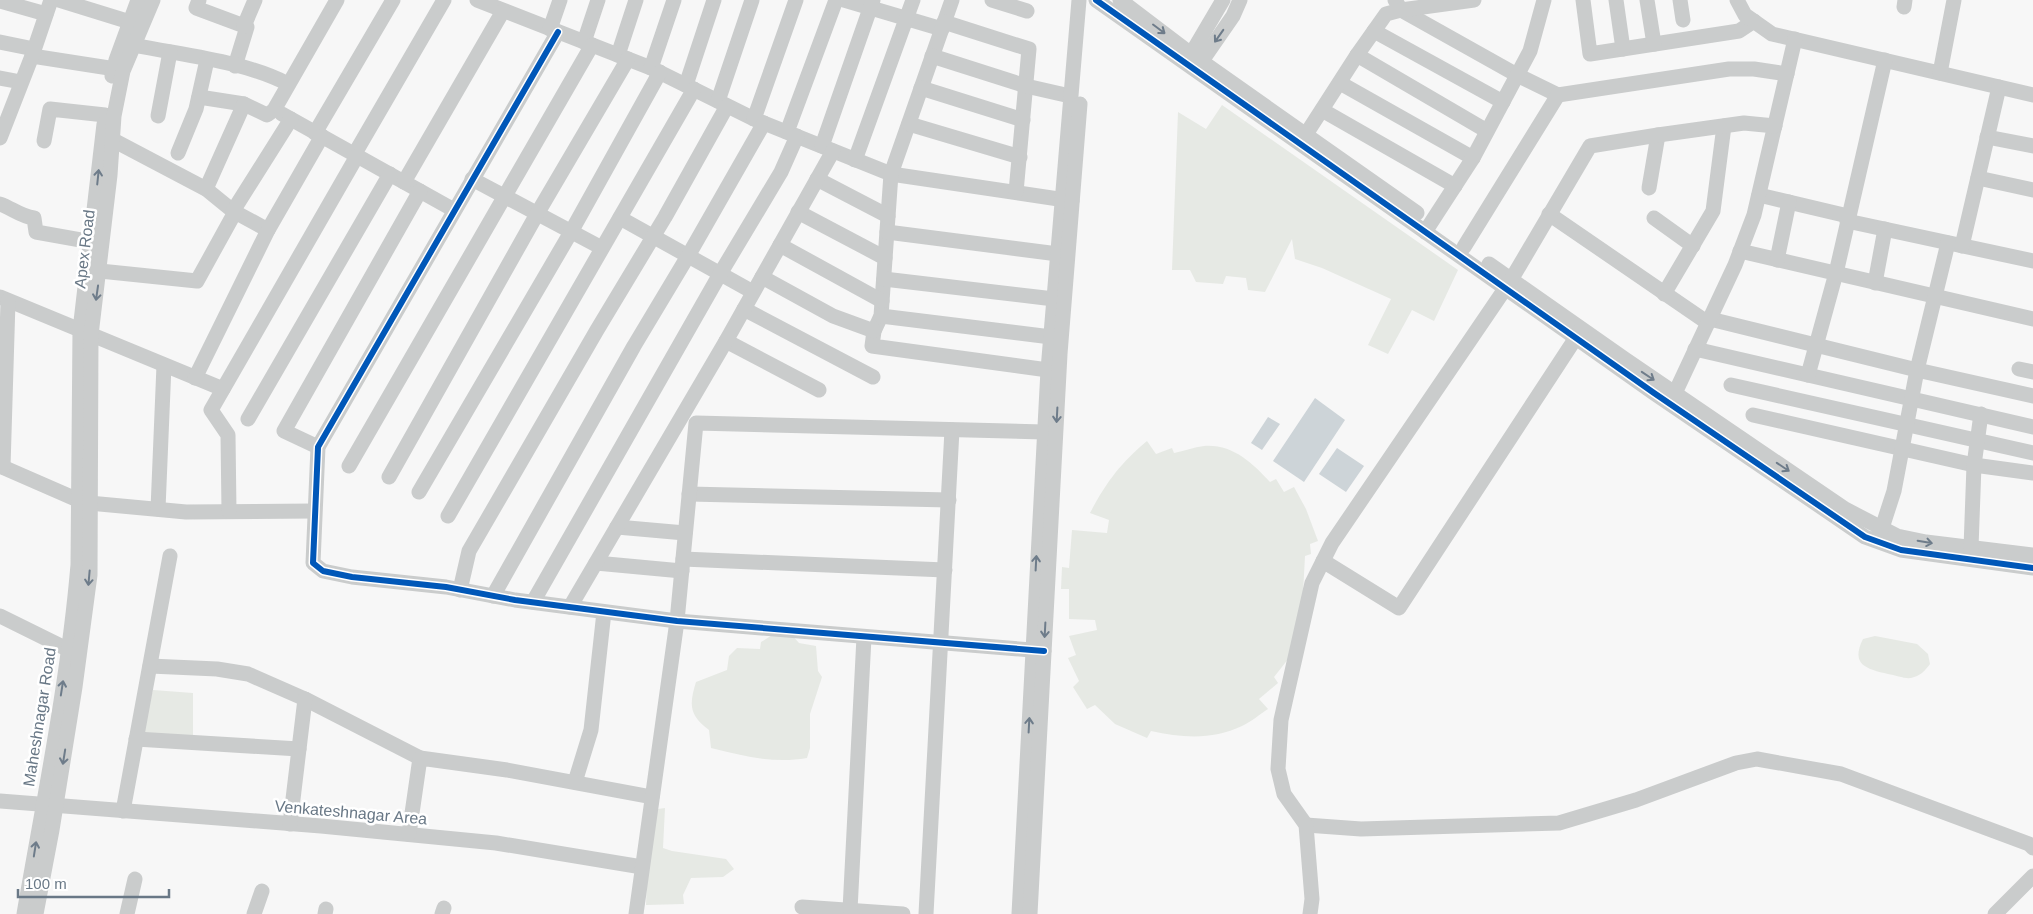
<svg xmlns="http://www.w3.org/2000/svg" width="2033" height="914" font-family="Arial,sans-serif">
<rect width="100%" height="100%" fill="#f7f7f7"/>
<g fill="#e6e9e4">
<path d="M 1222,105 L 1458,270 L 1434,321 L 1412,310 L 1388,354 L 1368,345 L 1391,299 L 1322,268 L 1295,259 L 1292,239 L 1265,292 L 1248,290 L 1246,278 L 1226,276 L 1223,284 L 1196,282 L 1190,270 L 1172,270 L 1178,112 L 1206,129 Z"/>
<path d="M 1147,441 L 1156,454 L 1172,448 L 1174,453 C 1184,451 1194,447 1204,446 C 1233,444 1252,463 1270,482 L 1276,479 L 1284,492 L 1294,487 L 1306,509 L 1318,541 L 1310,544 L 1311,554 L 1305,556 L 1302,612 L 1289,658 L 1274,677 L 1278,683 L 1259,699 L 1268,709 C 1260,714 1251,722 1242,726 C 1213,740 1183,738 1151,731 L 1147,738 L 1115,724 L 1095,705 L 1087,709 L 1073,687 L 1079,681 L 1068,658 L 1076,655 L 1069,636 L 1097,630 L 1095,620 L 1069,619 L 1069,589 L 1061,589 L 1062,567 L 1069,568 L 1072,530 L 1107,533 L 1109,520 L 1090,513 C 1107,481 1120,464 1147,441 Z"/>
<path d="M 777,632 L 791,634 L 799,643 L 816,646 L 818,671 L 822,677 L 810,714 L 810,748 L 807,758 C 774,764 743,756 711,748 L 709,730 C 689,715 689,705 696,682 L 727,670 L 729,656 L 737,648 L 760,649 L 761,642 Z"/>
<path d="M 1875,636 L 1917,644 L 1928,654 L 1930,664 C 1925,671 1920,676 1911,678 C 1905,679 1895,675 1888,674 C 1867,669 1850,665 1863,639 Z"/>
<path d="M 153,690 L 193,693 L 193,738 L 141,735 Z"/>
<path d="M 665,808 L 663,848 L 672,851 L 726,859 L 734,869 L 723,877 L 691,878 L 683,895 L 684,904 L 646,905 L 648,849 L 658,809 Z"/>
</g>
<g fill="#cdd4d8">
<path d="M 1315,398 L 1345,420 L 1304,482 L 1273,461 Z"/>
<path d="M 1268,417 L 1280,424 L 1262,450 L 1251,443 Z"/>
<path d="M 1337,448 L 1364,466 L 1346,492 L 1319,474 Z"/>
</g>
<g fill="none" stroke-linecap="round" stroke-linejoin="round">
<g stroke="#cacccc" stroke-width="15">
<path d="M 59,0 L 130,22"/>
<path d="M 199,0 L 196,8 L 247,27 L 235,66"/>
<path d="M 477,0 L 651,68 L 754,119 L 891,174 L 1072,201"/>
<path d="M 844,0 L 942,29"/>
<path d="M 952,0 L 891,174 L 881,316 L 874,331 L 872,346 L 1048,370"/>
<path d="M 992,0 L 1027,11"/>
<path d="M 1096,0 L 1654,393 L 1865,537 L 1901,550 L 2033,568"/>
<path d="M 1120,0 L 1191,54 L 1417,213"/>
<path d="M 1395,0 L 1401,10 L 1517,75 L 1558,95"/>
<path d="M 1583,0 L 1590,54 L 1739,31 L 1754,21"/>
<path d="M 1616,0 L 1623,49"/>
<path d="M 1647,0 L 1654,44"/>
<path d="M 1680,0 L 1683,20"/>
<path d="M 1737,0 L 1745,15 L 1772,34 L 2033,95"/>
<path d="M 0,1 L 46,14"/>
<path d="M 1904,7 L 1905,0"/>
<path d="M 944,22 L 1029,49 L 1016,192"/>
<path d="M 244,26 L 255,0"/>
<path d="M 550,29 L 560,0"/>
<path d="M 1374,31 L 1503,102"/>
<path d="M 558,32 L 318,447 L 313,563 L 323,571 L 352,577 L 446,587 L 515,600 L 677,621 L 1044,651"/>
<path d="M 0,42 L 34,49"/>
<path d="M 584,42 L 598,0"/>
<path d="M 134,45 C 181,55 245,61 288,84"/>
<path d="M 618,55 L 636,0"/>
<path d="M 1357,55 L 1487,131"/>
<path d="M 32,56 L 122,70"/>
<path d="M 932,56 L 1026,86 L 1070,96"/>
<path d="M 1187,61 L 1223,0"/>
<path d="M 651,68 L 674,0"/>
<path d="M 1197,68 L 1233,16 L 1240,0"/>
<path d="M 1940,73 L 1954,0"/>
<path d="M 112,76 L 116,60 L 138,0"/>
<path d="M 0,78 L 21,82"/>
<path d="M 1340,83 L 1473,158"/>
<path d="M 686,85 L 714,0"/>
<path d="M 921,88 L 1023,120"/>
<path d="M 199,97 L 244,104 L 267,115 L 274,110 L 337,0"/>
<path d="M 718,101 L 752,0"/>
<path d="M 1322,110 L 1455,186"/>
<path d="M 282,114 L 454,210"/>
<path d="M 158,116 L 170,52"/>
<path d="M 754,119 L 796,0"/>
<path d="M 909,124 L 1020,157"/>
<path d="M 787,132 L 836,0"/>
<path d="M 315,133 L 393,0"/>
<path d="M 1987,137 L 2033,146"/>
<path d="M 0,138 L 32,56 L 51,0"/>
<path d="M 113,140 L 206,189 L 233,211 L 268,230"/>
<path d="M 44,141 L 50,109 L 105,115"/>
<path d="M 1301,142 L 1357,55 L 1386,14 L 1401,10 L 1474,0"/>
<path d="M 822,146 L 873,0"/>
<path d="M 178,153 L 196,109 L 207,60"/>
<path d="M 354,155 L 444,0"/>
<path d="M 855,160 L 913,0"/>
<path d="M 1978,178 L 2033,190"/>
<path d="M 472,179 L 602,248"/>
<path d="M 817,179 L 888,216"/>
<path d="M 404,182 L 503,11"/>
<path d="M 1649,188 L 1658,135"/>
<path d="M 206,189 L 244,104"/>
<path d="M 1759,195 L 1848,216"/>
<path d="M 0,204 C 12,208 20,216 34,218 L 36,232 L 92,242"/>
<path d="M 798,212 L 885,258"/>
<path d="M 1549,214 L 1708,323"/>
<path d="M 620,218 L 753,292"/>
<path d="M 1654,218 L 1693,246"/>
<path d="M 1847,221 L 2033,261"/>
<path d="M 887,232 L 1058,254"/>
<path d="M 1425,232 L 1473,158 L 1530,51 L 1544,0"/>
<path d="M 780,245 L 882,301"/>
<path d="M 1962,246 L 1999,87"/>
<path d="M 1464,247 L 1558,95 L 1729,69 L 1754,69 L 1787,74"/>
<path d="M 1740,251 L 2033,319"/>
<path d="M 1777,260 L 1789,202"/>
<path d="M 1489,264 L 1626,360 L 1845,509 L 1897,536 L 1926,542 L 2033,555"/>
<path d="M 100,271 L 197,281 L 234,214 L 233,211 L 291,119"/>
<path d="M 762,277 L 833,316 L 874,331"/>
<path d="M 884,279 L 1054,299"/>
<path d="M 1875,283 L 1885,229"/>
<path d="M 1664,294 L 1713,211 L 1724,126"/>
<path d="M 0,297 L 223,389"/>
<path d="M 744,309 L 873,377"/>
<path d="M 881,316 L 1051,337"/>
<path d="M 1710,319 L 1917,370 L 2033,396"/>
<path d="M 726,341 L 819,390"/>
<path d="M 1695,349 L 2033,427"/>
<path d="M 2019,369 L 2033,372"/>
<path d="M 1808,375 L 1836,273 L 1885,60"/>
<path d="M 195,378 L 268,230 L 322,136"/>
<path d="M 1731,385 L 2033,453"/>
<path d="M 1670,400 L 1675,393 L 1735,265 L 1754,215 L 1795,39"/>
<path d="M 1753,415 L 1974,465 L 2033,473"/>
<path d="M 248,419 L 390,174"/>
<path d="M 318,447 L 284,431 L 420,191"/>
<path d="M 0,466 L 78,500 L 89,503 L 186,512 L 314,511"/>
<path d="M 349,466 L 592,45"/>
<path d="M 3,467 L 8,301"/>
<path d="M 389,477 L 537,214 L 628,59"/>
<path d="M 419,492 L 571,232 L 660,72"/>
<path d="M 689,494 L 949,500"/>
<path d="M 158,509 L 164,365"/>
<path d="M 229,511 L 228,435 L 211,410 L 357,156"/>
<path d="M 448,516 L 694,89"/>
<path d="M 617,527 L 685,533"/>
<path d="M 1877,537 L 1882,528 L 1894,491 L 1917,370 L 1948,243"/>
<path d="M 1971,548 L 1974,465 L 1981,414"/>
<path d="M 683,559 L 945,570"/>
<path d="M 1323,561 L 1399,608 L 1581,330"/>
<path d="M 596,563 L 682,571"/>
<path d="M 460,590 L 469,551 L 597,330 L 665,217 L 727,106"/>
<path d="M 493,596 L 634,346 L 688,256 L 764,123"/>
<path d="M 533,602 L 720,274 L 781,172 L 797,136"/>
<path d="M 570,607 L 726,341 L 833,151"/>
<path d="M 0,616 L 75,653"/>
<path d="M 150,666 L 217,669 L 248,674 L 305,699 L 420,758"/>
<path d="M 136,739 L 299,749"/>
<path d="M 575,782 L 591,730 L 604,612"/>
<path d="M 0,801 L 321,826 L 496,843 L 642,867"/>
<path d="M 123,811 L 170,556"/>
<path d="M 290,824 L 305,699"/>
<path d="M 1306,825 L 1361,829 L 1559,823 L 1636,800 L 1736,763 L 1757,759 L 1841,774 L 2029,844 L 2033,848"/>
<path d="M 409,834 L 420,758 L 507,770 L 652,797"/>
<path d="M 802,907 L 903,914"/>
<path d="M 850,910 L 864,637"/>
<path d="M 24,914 C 44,798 68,682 78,565 L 80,330 L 104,124"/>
<path d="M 36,914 L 52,830 L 75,687 L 90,575 L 91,335 L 110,175 L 114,116 L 123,71 L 153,0"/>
<path d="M 127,914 L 135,879"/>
<path d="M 254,914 L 262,891"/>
<path d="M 325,914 L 326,909"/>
<path d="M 442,914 L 444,908"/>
<path d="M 636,914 L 677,621 L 696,423 L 1044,432"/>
<path d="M 926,914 L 952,430"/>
<path d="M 1019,914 L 1048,370 L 1079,0"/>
<path d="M 1030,914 L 1060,354 L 1080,104"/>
<path d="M 1310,914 L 1312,899 L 1306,825 L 1284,794 L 1278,769 L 1281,720 L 1312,583 L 1332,543 L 1511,280 L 1590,146 L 1658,135 L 1744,123 L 1775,126"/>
<path d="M 1995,914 L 2033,876"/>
</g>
<defs>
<g id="cycleway">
<path d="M 1096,0 L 1654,393 L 1865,537 L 1901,550 L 2033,568"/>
<path d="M 558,32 L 318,447 L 313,563 L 323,571 L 352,577 L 446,587 L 515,600 L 677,621 L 1044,651"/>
</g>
</defs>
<use href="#cycleway" stroke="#fff" stroke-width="9"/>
<use href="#cycleway" stroke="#0057b8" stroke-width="6"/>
</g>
<defs><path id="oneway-shaft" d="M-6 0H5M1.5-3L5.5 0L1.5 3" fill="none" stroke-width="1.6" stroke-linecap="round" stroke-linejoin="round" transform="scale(1.25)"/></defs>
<g stroke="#6e7c8a">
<use href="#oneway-shaft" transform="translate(1159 29) rotate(37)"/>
<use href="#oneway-shaft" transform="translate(1219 36) rotate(125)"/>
<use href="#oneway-shaft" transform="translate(98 177) rotate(-84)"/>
<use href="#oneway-shaft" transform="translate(97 293) rotate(98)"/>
<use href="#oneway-shaft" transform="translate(1648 376) rotate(34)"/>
<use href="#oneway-shaft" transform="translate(1057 415) rotate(93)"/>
<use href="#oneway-shaft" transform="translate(1783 467) rotate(34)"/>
<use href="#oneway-shaft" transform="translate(1925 542) rotate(10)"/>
<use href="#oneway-shaft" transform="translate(1036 563) rotate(-87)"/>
<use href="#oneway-shaft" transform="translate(89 578) rotate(95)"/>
<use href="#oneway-shaft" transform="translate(1045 630) rotate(93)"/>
<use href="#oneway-shaft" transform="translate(62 688) rotate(-81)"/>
<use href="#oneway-shaft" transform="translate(1029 725) rotate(-87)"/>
<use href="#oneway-shaft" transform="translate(64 757) rotate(99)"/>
<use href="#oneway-shaft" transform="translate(35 849) rotate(-81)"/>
</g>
<g text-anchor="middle" stroke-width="5" stroke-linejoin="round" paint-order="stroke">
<g font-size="16" fill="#697886" stroke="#fff">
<text transform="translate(84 249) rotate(-83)" y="6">Apex Road</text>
<text transform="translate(39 717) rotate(-81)" y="6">Maheshnagar Road</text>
<text transform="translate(351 812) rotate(5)" y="6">Venkateshnagar Area</text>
</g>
</g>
<path d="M18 889v8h151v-8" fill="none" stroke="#697886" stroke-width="2.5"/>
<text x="25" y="889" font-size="15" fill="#697886" stroke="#ffffff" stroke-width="4" paint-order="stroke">100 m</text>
</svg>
